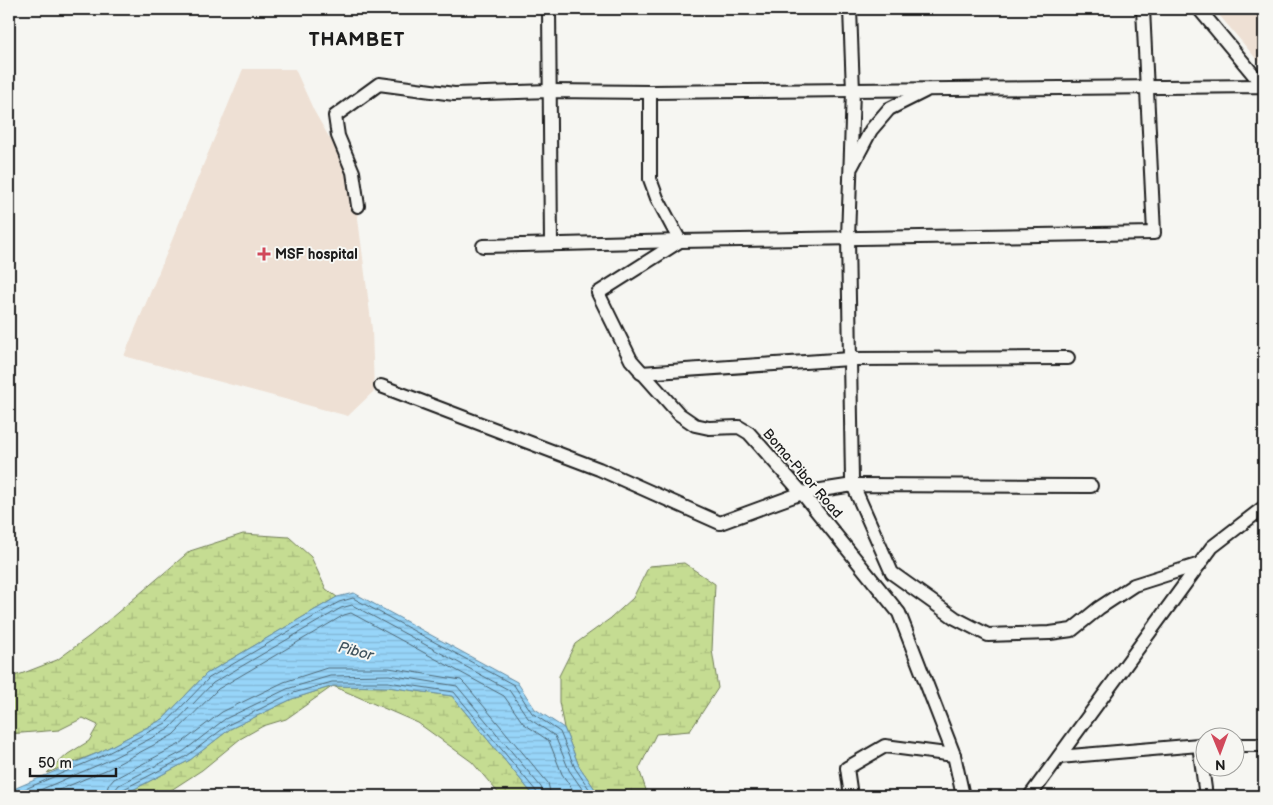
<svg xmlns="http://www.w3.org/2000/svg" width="1273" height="805" font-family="'Balsamiq Sans',sans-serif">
<defs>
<pattern id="wetland-marsh" width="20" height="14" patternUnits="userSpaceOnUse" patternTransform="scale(1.25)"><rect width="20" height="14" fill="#c5dc92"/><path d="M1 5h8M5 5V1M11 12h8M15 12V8" fill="none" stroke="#a9bc7d"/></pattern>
<pattern id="water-rules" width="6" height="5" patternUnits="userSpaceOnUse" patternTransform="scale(1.25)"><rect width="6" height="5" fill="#97d5f9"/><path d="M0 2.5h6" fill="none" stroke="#82b6d5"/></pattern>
</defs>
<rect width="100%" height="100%" fill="#f6f6f2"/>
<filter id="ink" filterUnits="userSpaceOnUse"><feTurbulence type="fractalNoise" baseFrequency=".02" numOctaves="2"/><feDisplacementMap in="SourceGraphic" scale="10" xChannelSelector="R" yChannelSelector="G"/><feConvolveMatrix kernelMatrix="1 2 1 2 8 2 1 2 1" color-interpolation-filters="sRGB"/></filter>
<g filter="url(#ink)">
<g fill="#eee0d4">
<path d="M 1214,9 L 1264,9 L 1264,68 Z"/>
<path d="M 243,69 L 295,69 L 314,111 L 353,179 L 372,329 L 374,391 L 348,416 L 124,356 Z"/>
</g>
<g fill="url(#wetland-marsh)" stroke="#707c57">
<path d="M 243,534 L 289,537 L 311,557 L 326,589 L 337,597 L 206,674 L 163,719 L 100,752 L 47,773 L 68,754 L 89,741 L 98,725 L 83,718 L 59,730 L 9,734 L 9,677 L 21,674 L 57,660 L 91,635 L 190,551 Z"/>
<path d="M 684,563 L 715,584 L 712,650 L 718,688 L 690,731 L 656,734 L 639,769 L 648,796 L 599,795 L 579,766 L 564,728 L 559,702 L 559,676 L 575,644 L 611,618 L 633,598 L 649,566 Z"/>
<path d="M 333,686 L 388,687 L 452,696 L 534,796 L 501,796 L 472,762 L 418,723 L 333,686 L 286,719 L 263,726 L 240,739 L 202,770 L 162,796 L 121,796 L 190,760 L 230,729 L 292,699 Z"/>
</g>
<path fill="url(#water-rules)" stroke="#668ba1" d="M 354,593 L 517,682 L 535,709 L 564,728 L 579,766 L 599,795 L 602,796 L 534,796 L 452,696 L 388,687 L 333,686 L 292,699 L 230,729 L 190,760 L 121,796 L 9,796 L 9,791 L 100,752 L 163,719 L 206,674 L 337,597 Z"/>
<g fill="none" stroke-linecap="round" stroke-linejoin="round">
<g stroke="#4d6674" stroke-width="1">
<path d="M 9,796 L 102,756 L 166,723 L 209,678 L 339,602 L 353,598 L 514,685 L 532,713 L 560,732 L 575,768 L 594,796"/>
<path d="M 26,796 L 105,762 L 169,729 L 213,683 L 341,608 L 352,605 L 509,690 L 528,718 L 555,736 L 569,770 L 587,796"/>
<path d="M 45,796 L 108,769 L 173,735 L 218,689 L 344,615 L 351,613 L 504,696 L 523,723 L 549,741 L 562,774 L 577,796"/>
<path d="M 106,796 L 108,786 L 114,779 L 180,744 L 222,712 L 284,682 L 327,668 L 389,668 L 461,680 L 466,685 L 548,783 L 551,796"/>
<path d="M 114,796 L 115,790 L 119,785 L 184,751 L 225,719 L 287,689 L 330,676 L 389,675 L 457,686 L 541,787 L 544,796"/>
<path d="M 120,796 L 122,790 L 187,756 L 228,725 L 290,694 L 332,682 L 388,682 L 454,692 L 536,791 L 538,796"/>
</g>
<defs>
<g id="minor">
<path d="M 549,9 L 551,244"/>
<path d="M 850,9 L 853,91 L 848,238 L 852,479 L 853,485 L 892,573 L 955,618 L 988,635 L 1050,633 L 1072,630 L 1099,608 L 1134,585 L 1200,564"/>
<path d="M 1199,9 L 1263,86"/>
<path d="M 650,92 L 650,179 L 657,198 L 680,241 L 598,293 L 631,360 L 679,414 L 695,425 L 709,428 L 739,427 L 749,433 L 802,493 L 899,613 L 954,755 L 963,796"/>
<path d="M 852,166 L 871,130 L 889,109 L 925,91"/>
<path d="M 358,206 L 353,172 L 338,136 L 335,116 L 379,84 L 454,94 L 550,91 L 650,92 L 1263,86 L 1264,88"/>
<path d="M 483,246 L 680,241 L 1154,233 L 1143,9"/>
<path d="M 641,373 L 850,359 L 1068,358"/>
<path d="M 381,386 L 599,469 L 720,523 L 802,493 L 853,485 L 1091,486"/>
<path d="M 1236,745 L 1264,745"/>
<path d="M 1059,757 L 1199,745 L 1206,796"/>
<path d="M 851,796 L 847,768 L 885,746 L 954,755"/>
<path d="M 1030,796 L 1212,547 L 1264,507"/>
</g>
</defs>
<use href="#minor" stroke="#1c1c1c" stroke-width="16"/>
<use href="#minor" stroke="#f6f6f2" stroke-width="12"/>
</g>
</g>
<path fill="#d1495b" stroke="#f6f6f2" stroke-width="2" d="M261.5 246.5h5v5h5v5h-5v5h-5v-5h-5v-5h5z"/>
<g text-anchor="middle" stroke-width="4" stroke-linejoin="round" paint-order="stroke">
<g font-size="14" font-weight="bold" fill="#1c1c1c" stroke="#f6f6f2" text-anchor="start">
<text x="275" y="259">MSF hospital</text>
</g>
<g font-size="14" fill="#1c1c1c" stroke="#f6f6f2">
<text transform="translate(803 473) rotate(49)" y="5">Boma-Pibor Road</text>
</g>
<g font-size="15" font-style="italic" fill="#41545e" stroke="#f6f6f2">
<text transform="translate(356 651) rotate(15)" y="5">Pibor</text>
</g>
<g font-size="19" font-weight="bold" letter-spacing="1" fill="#1c1c1c" stroke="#f6f6f2">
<text x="357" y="46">THAMBET</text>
</g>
</g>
<rect width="1273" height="805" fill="none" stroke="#f6f6f2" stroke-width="30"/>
<rect x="15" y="15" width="1243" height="775" fill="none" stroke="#1c1c1c" stroke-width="2" filter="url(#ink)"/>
<g transform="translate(1220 752) rotate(179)"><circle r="24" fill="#f6f6f2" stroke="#9f9f9c"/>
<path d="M0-4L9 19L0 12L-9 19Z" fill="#d1495b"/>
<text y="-8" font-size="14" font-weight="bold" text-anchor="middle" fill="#1c1c1c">N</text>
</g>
<path d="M30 768v8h86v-8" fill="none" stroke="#1c1c1c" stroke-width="2.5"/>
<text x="38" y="768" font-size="15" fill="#1c1c1c" stroke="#f6f6f2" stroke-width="4" paint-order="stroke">50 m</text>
</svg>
